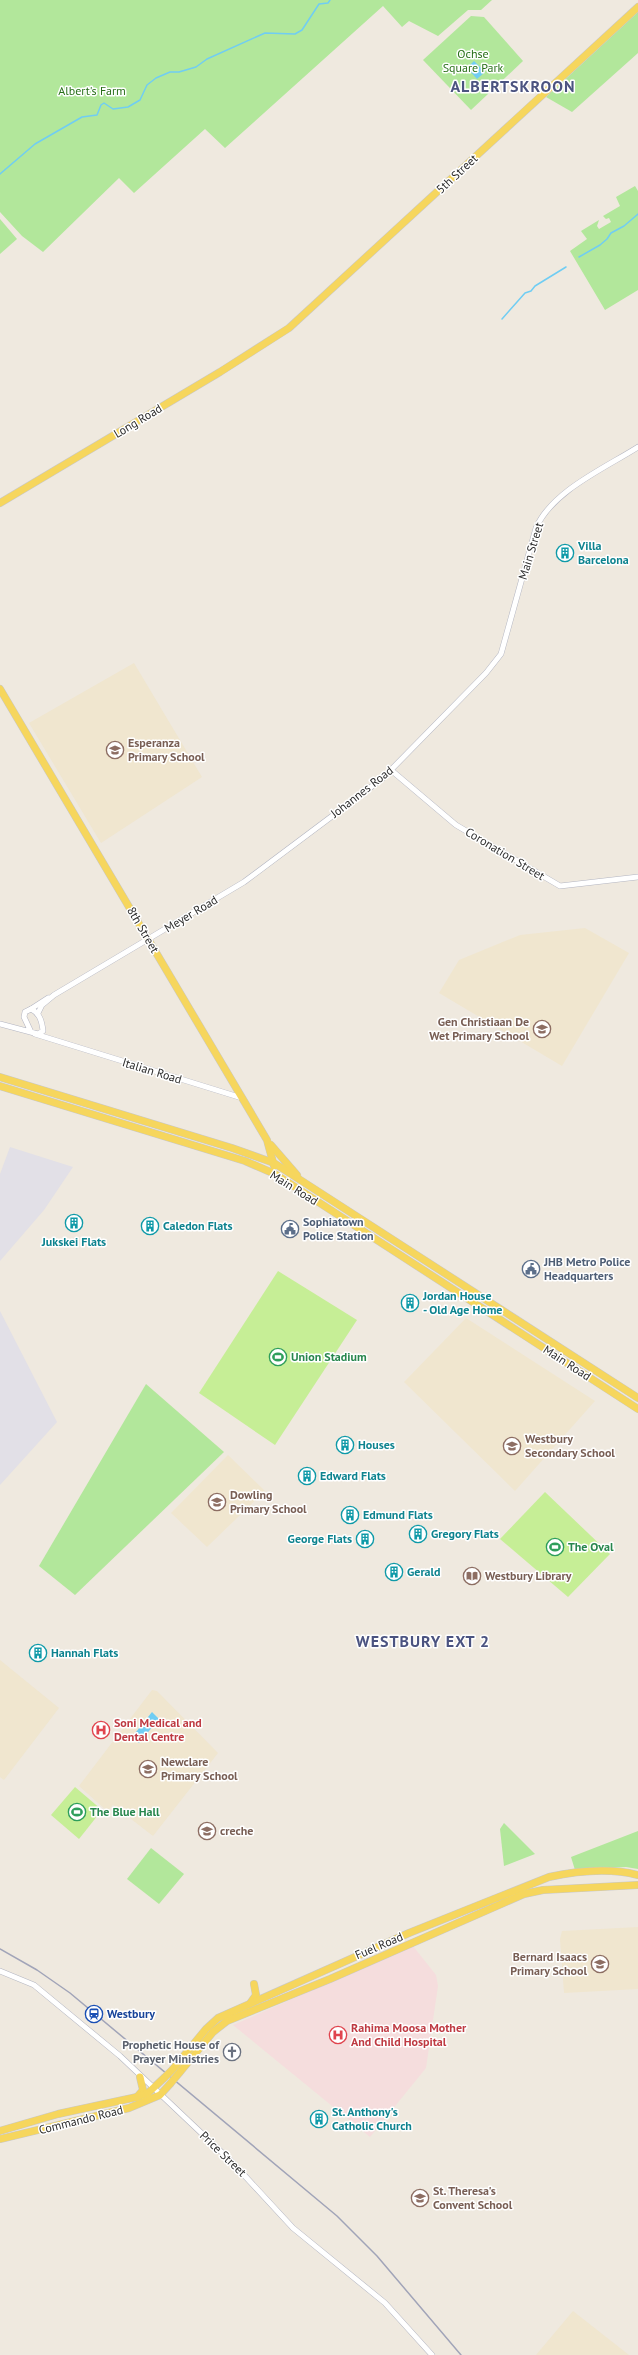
<svg xmlns="http://www.w3.org/2000/svg" width="638" height="2355" font-family="'PT Sans',sans-serif">
<rect width="100%" height="100%" fill="#efe9df"/>
<g fill="#e2e0e7">
<path d="M 10,1147 L 73,1167 L 44,1210 L 0,1261 L 0,1174 Z"/>
<path d="M 0,1311 L 57,1422 L 0,1485 Z"/>
</g>
<g fill="#f0e6cf">
<path d="M 134,663 L 202,777 L 101,843 L 29,723 Z"/>
<path d="M 585,928 L 629,953 L 562,1066 L 439,993 L 459,960 L 520,935 Z"/>
<path d="M 466,1318 L 595,1401 L 515,1491 L 404,1382 Z"/>
<path d="M 228,1455 L 265,1491 L 207,1547 L 171,1513 Z"/>
<path d="M 0,1660 L 59,1708 L 4,1780 L 0,1777 Z"/>
<path d="M 152,1690 L 157,1691 L 218,1753 L 153,1836 L 113,1805 L 107,1811 L 79,1786 Z"/>
<path d="M 638,1927 L 638,1989 L 564,1993 L 560,1939 L 562,1931 Z"/>
<path d="M 573,2311 L 629,2355 L 536,2355 Z"/>
</g>
<path fill="#f5dddd" d="M 413,1946 L 436,1975 L 438,1986 L 426,2068 L 370,2137 L 233,2025 Z"/>
<g fill="#b2e79b">
<path d="M 0,0 L 492,0 L 481,10 L 468,10 L 438,36 L 409,21 L 402,27 L 383,6 L 225,148 L 205,129 L 134,193 L 119,178 L 43,252 L 22,236 L 0,212 Z"/>
<path d="M 638,12 L 638,53 L 572,112 L 546,97 Z"/>
<path d="M 471,16 L 484,17 L 523,61 L 471,110 L 423,60 Z"/>
<path d="M 635,186 L 638,191 L 638,290 L 605,310 L 570,251 L 587,239 L 581,231 L 599,220 L 597,226 L 599,229 L 611,222 L 609,218 L 606,219 L 603,216 L 620,206 L 616,197 Z"/>
<path d="M 0,219 L 17,239 L 0,254 Z"/>
<path d="M 146,1384 L 224,1452 L 75,1595 L 39,1566 Z"/>
<path d="M 504,1823 L 535,1854 L 504,1866 L 500,1829 Z"/>
<path d="M 638,1831 L 638,1869 L 626,1867 L 575,1870 L 571,1857 Z"/>
<path d="M 151,1848 L 184,1874 L 159,1904 L 127,1879 Z"/>
</g>
<g fill="#c6ee96">
<path d="M 278,1271 L 357,1320 L 275,1445 L 199,1393 Z"/>
<path d="M 545,1492 L 610,1554 L 568,1597 L 500,1539 Z"/>
<path d="M 75,1787 L 102,1810 L 79,1839 L 51,1815 Z"/>
</g>
<g fill="#70cdf3">
<path d="M 474,61 L 485,72 L 477,79 L 467,68 Z"/>
<path d="M 152,1712 L 159,1719 L 139,1743 L 132,1737 Z"/>
</g>
<g fill="none" stroke-linecap="round" stroke-linejoin="round">
<g stroke="#70cdf3" stroke-width="1.5">
<path d="M 0,174 L 35,144 L 82,117 L 97,115 L 101,105 L 104,103 L 113,109 L 128,107 L 140,100 L 147,85 L 156,78 L 170,72 L 179,72 L 196,67 L 207,59 L 265,33 L 295,34 L 302,30 L 319,4 L 328,3 L 330,0"/>
<path d="M 579,257 L 600,245 L 607,239 L 611,233 L 624,226 L 638,214"/>
<path d="M 502,319 L 525,293 L 531,291 L 535,286 L 566,267"/>
</g>
<defs>
<g id="minor">
<path d="M 391,770 L 456,825 L 560,886 L 638,877"/>
<path d="M 31,1009 L 48,998"/>
<path d="M 38,1013 L 42,1005 L 54,995 L 244,882 L 383,778 L 486,673 L 501,654 L 536,528 C 552,491 605,468 638,447"/>
<path d="M 0,1024 L 38,1034 L 43,1031 C 42,1022 40,1013 31,1009 L 25,1012 L 24,1017 L 31,1032"/>
<path d="M 35,1034 L 242,1098"/>
<path d="M 0,1971 L 34,1985 L 120,2056 L 232,2162 L 293,2228 L 385,2303 L 432,2355"/>
</g>
<g id="major">
<path d="M 0,503 L 220,372 L 289,328 L 638,7"/>
<path d="M 0,689 L 267,1140 L 274,1166"/>
<path d="M 0,1077 L 232,1148 L 274,1163 L 638,1398"/>
<path d="M 0,1086 L 245,1161 L 275,1174 L 638,1409"/>
<path d="M 271,1145 L 297,1175"/>
<path d="M 251,2002 L 256,1995 L 254,1984"/>
<path d="M 173,2069 L 206,2029 L 218,2018 L 409,1933 L 549,1877 C 577,1871 610,1868 638,1875"/>
<path d="M 180,2072 L 213,2032 L 227,2021 L 330,1979 L 524,1894 L 543,1890 L 638,1885"/>
<path d="M 137,2097 L 143,2090 L 140,2077"/>
<path d="M 0,2131 L 58,2114 L 137,2097 L 148,2093 L 164,2078"/>
<path d="M 0,2139 L 129,2108 L 160,2095 L 170,2084"/>
</g>
</defs>
<use href="#minor" stroke="#b3b5c1" stroke-width="6"/>
<use href="#major" stroke="#c8c8c8" stroke-width="8"/>
<use href="#minor" stroke="#fff" stroke-width="5"/>
<use href="#major" stroke="#f6d65d" stroke-width="7"/>
<path stroke="#a1a4b8" stroke-width="1.5" d="M 0,1949 L 37,1970 L 70,1993 L 337,2216 L 377,2256 L 461,2355"/>
<defs>
<g id="major-bridge">
<path d="M 164,2078 L 173,2069"/>
<path d="M 170,2084 L 180,2072"/>
</g>
</defs>
<use href="#major-bridge" stroke="#c8c8c8" stroke-width="8" stroke-linecap="butt"/>
<use href="#major-bridge" stroke="#f6d65d" stroke-width="7"/>
</g>
<defs>
<symbol id="building-ring" viewBox="-11 -11 22 22"><circle r="9.5" fill="#fff" stroke="#0f9aa8" stroke-width="1.5"/><path d="M-4-6H4V6H1V3H-1V6H-4ZM-2.5-4.3h1.7v1.8h-1.7ZM.8-4.3h1.7v1.8H.8ZM-2.5-1h1.7V.8h-1.7ZM.8-1h1.7V.8H.8Z" fill="#0f9aa8"/></symbol>
<symbol id="school-ring" viewBox="-11 -11 22 22"><circle r="9.5" fill="#fff" stroke="#8d6e63" stroke-width="1.5"/><path d="M0-5L7-2L0 1L-7-2ZM-4 1L0 2.5L4 1V4Q0 6-4 4Z" fill="#8d6e63"/></symbol>
<symbol id="civic-ring" viewBox="-11 -11 22 22"><circle r="9.5" fill="#fff" stroke="#5c6f8a" stroke-width="1.5"/><path d="M-.6-6.5H3V-4.5H.6V-3L4-1V1h2V6H-6V1h2V-1L-.6-3ZM-1.2 2.5V6h2.4V2.5Z" fill="#5c6f8a"/></symbol>
<symbol id="stadium-ring" viewBox="-11 -11 22 22"><circle r="9.5" fill="#fff" stroke="#2e9e5b" stroke-width="1.5"/><path d="M0-5a6.5 5 0 1 0 0 10a6.5 5 0 1 0 0-10ZM-3.5-1.8h7v3.6h-7Z" fill="#2e9e5b"/></symbol>
<symbol id="library-ring" viewBox="-11 -11 22 22"><circle r="9.5" fill="#fff" stroke="#8d6e63" stroke-width="1.5"/><path d="M-6-4Q-3-5.5-.7-3.5V5Q-3 3-6 4ZM6-4Q3-5.5 .7-3.5V5Q3 3 6 4Z" fill="#8d6e63"/></symbol>
<symbol id="hospital-ring" viewBox="-11 -11 22 22"><circle r="9.5" fill="#fff" stroke="#e0444e" stroke-width="1.5"/><path d="M-5-5h3v3.5h4V-5h3V5h-3V1.5h-4V5h-3Z" fill="#e0444e"/></symbol>
<symbol id="station-ring" viewBox="-11 -11 22 22"><circle r="9.5" fill="#fff" stroke="#1a4fb4" stroke-width="1.5"/><path d="M-3-6H3Q5-6 5-4V2Q5 4 3 4L4.5 6H3L1.5 4h-3L-3 6H-4.5L-3 4Q-5 4-5 2V-4Q-5-6-3-6ZM-3.5-4v3h7v-3ZM-3.5 1v1.5H-2V1ZM2 1v1.5H3.5V1Z" fill="#1a4fb4"/></symbol>
<symbol id="church-ring" viewBox="-11 -11 22 22"><circle r="9.5" fill="#fff" stroke="#6b7280" stroke-width="1.5"/><path d="M-1.2-6h2.4v3.5h3.3v2.4h-3.3V6h-2.4V-.1h-3.3v-2.4h3.3Z" fill="#6b7280"/></symbol>
</defs>
<g fill-rule="evenodd">
<use href="#building-ring" x="555" y="543" width="20" height="20"/>
<use href="#school-ring" x="105" y="740" width="20" height="20"/>
<use href="#school-ring" x="532" y="1019" width="20" height="20"/>
<use href="#building-ring" x="64" y="1213" width="20" height="20"/>
<use href="#building-ring" x="140" y="1216" width="20" height="20"/>
<use href="#civic-ring" x="280" y="1219" width="20" height="20"/>
<use href="#civic-ring" x="521" y="1259" width="20" height="20"/>
<use href="#building-ring" x="400" y="1293" width="20" height="20"/>
<use href="#stadium-ring" x="268" y="1347" width="20" height="20"/>
<use href="#building-ring" x="335" y="1435" width="20" height="20"/>
<use href="#school-ring" x="502" y="1436" width="20" height="20"/>
<use href="#building-ring" x="297" y="1466" width="20" height="20"/>
<use href="#school-ring" x="207" y="1492" width="20" height="20"/>
<use href="#building-ring" x="340" y="1505" width="20" height="20"/>
<use href="#building-ring" x="408" y="1524" width="20" height="20"/>
<use href="#building-ring" x="355" y="1529" width="20" height="20"/>
<use href="#stadium-ring" x="545" y="1537" width="20" height="20"/>
<use href="#building-ring" x="384" y="1562" width="20" height="20"/>
<use href="#library-ring" x="462" y="1566" width="20" height="20"/>
<use href="#building-ring" x="28" y="1643" width="20" height="20"/>
<use href="#hospital-ring" x="91" y="1720" width="20" height="20"/>
<use href="#school-ring" x="138" y="1759" width="20" height="20"/>
<use href="#stadium-ring" x="67" y="1802" width="20" height="20"/>
<use href="#school-ring" x="197" y="1821" width="20" height="20"/>
<use href="#school-ring" x="590" y="1954" width="20" height="20"/>
<use href="#station-ring" x="84" y="2004" width="20" height="20"/>
<use href="#hospital-ring" x="328" y="2025" width="20" height="20"/>
<use href="#church-ring" x="222" y="2042" width="20" height="20"/>
<use href="#building-ring" x="309" y="2109" width="20" height="20"/>
<use href="#school-ring" x="410" y="2188" width="20" height="20"/>
</g>
<g text-anchor="middle" stroke-width="3" stroke-linejoin="round" paint-order="stroke">
<g font-size="12" fill="#286f18" stroke="#fff">
<text x="473" y="58">Ochse<tspan x="473" dy="14">Square Park</tspan></text>
<text x="92" y="95">Albert's Farm</text>
</g>
<g font-size="12" fill="#2d2d2d" stroke="#fff">
<text transform="translate(457 174) rotate(-43)" y="4">5th Street</text>
<text transform="translate(138 421) rotate(-31)" y="4">Long Road</text>
<text transform="translate(531 551) rotate(-73)" y="4">Main Street</text>
<text transform="translate(362 792) rotate(-38)" y="4">Johannes Road</text>
<text transform="translate(505 854) rotate(31)" y="4">Coronation Street</text>
<text transform="translate(191 914) rotate(-31)" y="4">Meyer Road</text>
<text transform="translate(143 930) rotate(60)" y="4">8th Street</text>
<text transform="translate(152 1071) rotate(17)" y="4">Italian Road</text>
<text transform="translate(294 1188) rotate(32)" y="4">Main Road</text>
<text transform="translate(567 1363) rotate(33)" y="4">Main Road</text>
<text transform="translate(379 1946) rotate(-23)" y="4">Fuel Road</text>
<text transform="translate(81 2120) rotate(-14)" y="4">Commando Road</text>
<text transform="translate(223 2154) rotate(44)" y="4">Price Street</text>
</g>
<g font-size="12" font-weight="bold" fill="#0d838f" stroke="#fff" text-anchor="start">
<text x="578" y="550">Villa<tspan x="578" dy="14">Barcelona</tspan></text>
<text x="163" y="1230">Caledon Flats</text>
<text x="74" y="1246" text-anchor="middle">Jukskei Flats</text>
<text x="423" y="1300">Jordan House<tspan x="423" dy="14">- Old Age Home</tspan></text>
<text x="358" y="1449">Houses</text>
<text x="320" y="1480">Edward Flats</text>
<text x="363" y="1519">Edmund Flats</text>
<text x="431" y="1538">Gregory Flats</text>
<text x="352" y="1543" text-anchor="end">George Flats</text>
<text x="407" y="1576">Gerald</text>
<text x="51" y="1657">Hannah Flats</text>
<text x="332" y="2116">St. Anthony's<tspan x="332" dy="14">Catholic Church</tspan></text>
</g>
<g font-size="12" font-weight="bold" fill="#785e54" stroke="#fff" text-anchor="start">
<text x="128" y="747">Esperanza<tspan x="128" dy="14">Primary School</tspan></text>
<text x="529" y="1026" text-anchor="end">Gen Christiaan De<tspan x="529" dy="14">Wet Primary School</tspan></text>
<text x="525" y="1443">Westbury<tspan x="525" dy="14">Secondary School</tspan></text>
<text x="230" y="1499">Dowling<tspan x="230" dy="14">Primary School</tspan></text>
<text x="485" y="1580">Westbury Library</text>
<text x="161" y="1766">Newclare<tspan x="161" dy="14">Primary School</tspan></text>
<text x="220" y="1835">creche</text>
<text x="587" y="1961" text-anchor="end">Bernard Isaacs<tspan x="587" dy="14">Primary School</tspan></text>
<text x="433" y="2195">St. Theresa's<tspan x="433" dy="14">Convent School</tspan></text>
</g>
<g font-size="12" font-weight="bold" fill="#4e5e75" stroke="#fff" text-anchor="start">
<text x="303" y="1226">Sophiatown<tspan x="303" dy="14">Police Station</tspan></text>
<text x="544" y="1266">JHB Metro Police<tspan x="544" dy="14">Headquarters</tspan></text>
</g>
<g font-size="12" font-weight="bold" fill="#27864d" stroke="#fff" text-anchor="start">
<text x="291" y="1361">Union Stadium</text>
<text x="568" y="1551">The Oval</text>
<text x="90" y="1816">The Blue Hall</text>
</g>
<g font-size="12" font-weight="bold" fill="#be3a42" stroke="#fff" text-anchor="start">
<text x="114" y="1727">Soni Medical and<tspan x="114" dy="14">Dental Centre</tspan></text>
<text x="351" y="2032">Rahima Moosa Mother<tspan x="351" dy="14">And Child Hospital</tspan></text>
</g>
<g font-size="12" font-weight="bold" fill="#164399" stroke="#fff" text-anchor="start">
<text x="107" y="2018">Westbury</text>
</g>
<g font-size="12" font-weight="bold" fill="#5b616d" stroke="#fff" text-anchor="end">
<text x="219" y="2049">Prophetic House of<tspan x="219" dy="14">Prayer Ministries</tspan></text>
</g>
<g font-size="16" font-weight="bold" letter-spacing="1" fill="#4b5380" stroke="#fff">
<text x="513" y="92">ALBERTSKROON</text>
<text x="423" y="1647">WESTBURY EXT 2</text>
</g>
</g>
</svg>
